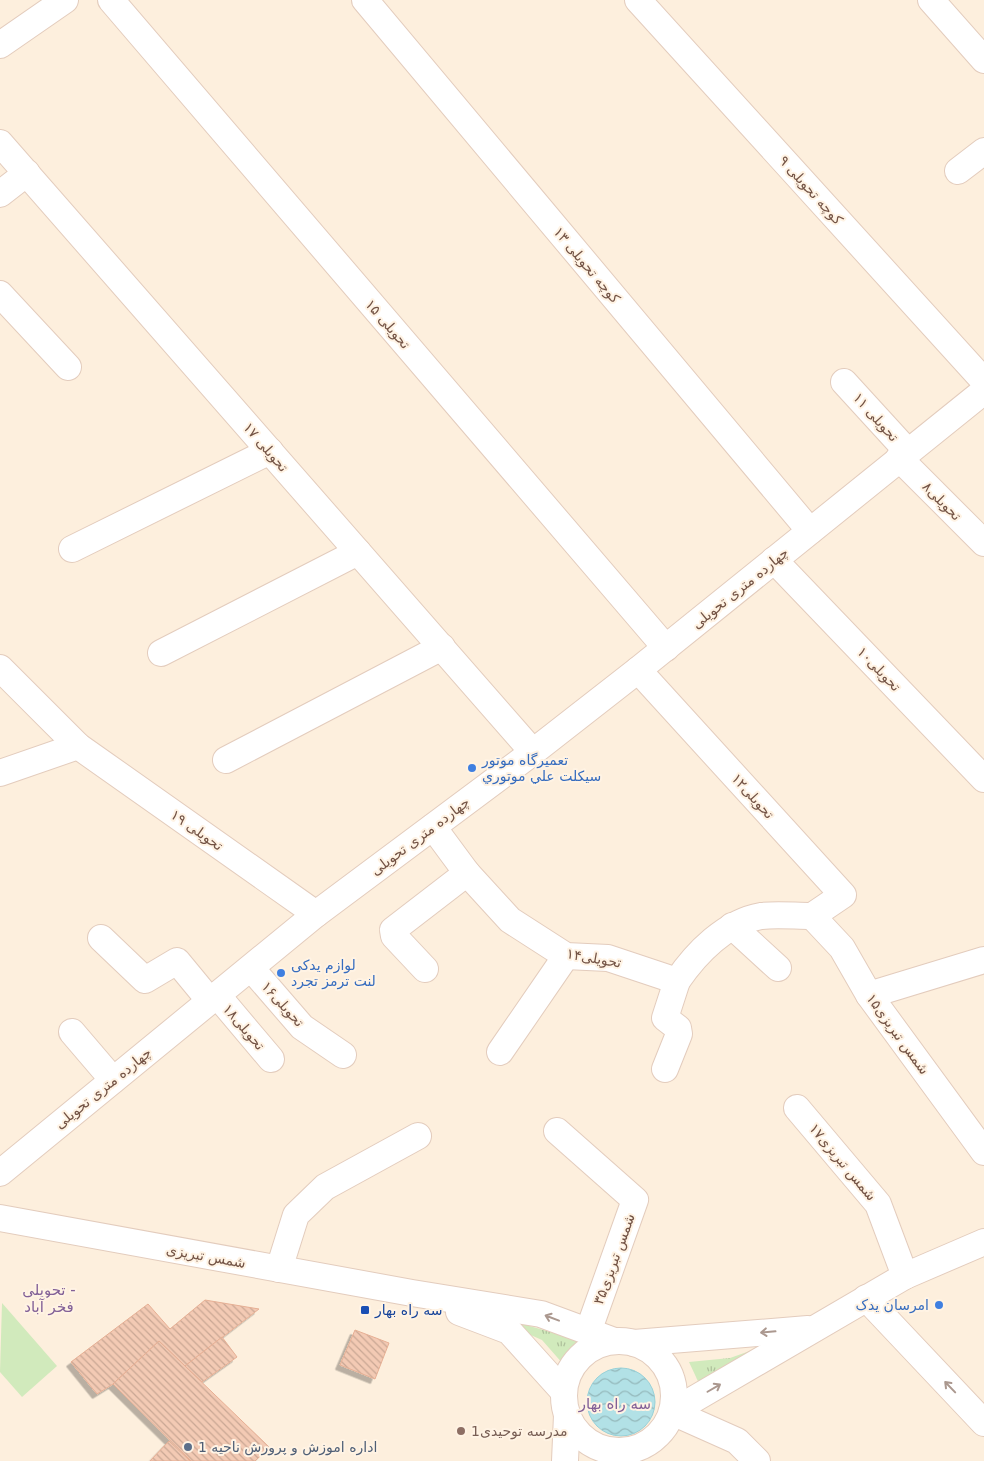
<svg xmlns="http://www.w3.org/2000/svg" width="984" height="1461" font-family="'DejaVu Sans',Cairo,sans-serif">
<defs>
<pattern id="grass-tufts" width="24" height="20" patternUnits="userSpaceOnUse" patternTransform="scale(1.25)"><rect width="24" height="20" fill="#d1eabc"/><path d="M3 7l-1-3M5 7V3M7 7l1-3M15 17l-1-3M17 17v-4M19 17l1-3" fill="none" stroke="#aec09b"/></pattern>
<pattern id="water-waves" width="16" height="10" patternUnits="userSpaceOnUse" patternTransform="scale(1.25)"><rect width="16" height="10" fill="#b2e1e6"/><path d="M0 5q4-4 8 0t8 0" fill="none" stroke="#95b9bc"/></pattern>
<pattern id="building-back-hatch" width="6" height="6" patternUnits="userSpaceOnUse" patternTransform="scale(1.25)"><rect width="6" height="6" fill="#f3cab4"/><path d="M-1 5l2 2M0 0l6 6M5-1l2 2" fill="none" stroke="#c9a794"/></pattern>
<filter id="shadow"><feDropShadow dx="-4.5" dy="4.5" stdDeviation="0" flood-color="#0004"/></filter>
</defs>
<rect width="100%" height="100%" fill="#fdefdd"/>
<g fill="url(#grass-tufts)">
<path d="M 479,1312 L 583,1341 L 571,1373 L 542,1340 Z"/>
<path d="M 790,1337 L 703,1392 L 689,1362 L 730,1358 Z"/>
</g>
<path fill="#d1eabc" d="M 2,1303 L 57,1366 L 22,1397 L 0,1372 Z"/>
<circle fill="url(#water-waves)" stroke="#98d1d8" cx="621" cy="1402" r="34"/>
<g fill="url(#building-back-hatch)" stroke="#e6af94" filter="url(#shadow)">
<path d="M 205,1300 L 259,1309 L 185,1366 L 159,1341 L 113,1384 L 97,1394 L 71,1362 L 148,1304 L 170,1329 Z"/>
<path d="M 355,1330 L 389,1343 L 375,1379 L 340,1365 Z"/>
<path d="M 222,1337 L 237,1357 L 202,1382 L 185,1366 Z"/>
<path d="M 159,1341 L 269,1447 L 255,1461 L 191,1461 L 113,1384 Z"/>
<path d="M 169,1441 L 190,1461 L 150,1461 Z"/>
</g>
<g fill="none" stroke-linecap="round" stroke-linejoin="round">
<defs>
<g id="minor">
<path d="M 111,0 L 666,648"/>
<path d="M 365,0 L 810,531"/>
<path d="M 638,0 L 984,381"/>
<path d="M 931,0 L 984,60"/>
<path d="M 0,45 L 65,0"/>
<path d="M 0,143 L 533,752"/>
<path d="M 958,171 L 984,151"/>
<path d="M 0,194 L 27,173"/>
<path d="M 0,294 L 68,367"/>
<path d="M 844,382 L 908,452"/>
<path d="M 899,458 L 984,543"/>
<path d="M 72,549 L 270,451"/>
<path d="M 774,560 L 984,779"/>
<path d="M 161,653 L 358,552"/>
<path d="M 0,668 L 78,746 L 316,914"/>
<path d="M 638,670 L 843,895 L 812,916"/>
<path d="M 226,760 L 442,647"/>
<path d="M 0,773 L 78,746"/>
<path d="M 433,827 L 467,873 L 510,920 L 566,956 L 608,958 L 677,981 C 696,953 726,922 761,916 C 777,914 795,916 812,916"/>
<path d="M 812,916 L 842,948 L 869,995 L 984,1152"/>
<path d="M 732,926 L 778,968"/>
<path d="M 101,938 L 145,980 L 177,961 L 210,1001"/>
<path d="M 251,968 L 302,1027 L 343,1055"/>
<path d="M 425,969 L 394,936 L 393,930 L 467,873"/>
<path d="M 217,995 L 271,1059"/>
<path d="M 869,995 L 984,960"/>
<path d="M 72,1032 L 113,1080"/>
<path d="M 500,1052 L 566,956"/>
<path d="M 665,1069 L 679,1034 L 678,1028 L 665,1018 L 677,981"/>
<path d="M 797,1108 L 878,1204 L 905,1276"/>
<path d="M 557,1131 L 635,1200 L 588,1332"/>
<path d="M 0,1173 L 316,914 L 533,752 L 638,670 L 984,391"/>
<path d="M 0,1218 L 412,1293 L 541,1314 L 614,1341"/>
<path d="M 279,1269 L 296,1215 L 325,1187 L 418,1136"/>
<path d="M 866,1298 L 984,1423"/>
<path d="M 459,1312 L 509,1331 L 564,1392"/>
<circle cx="619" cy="1396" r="55"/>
<path d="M 634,1343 L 808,1329"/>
<path d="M 672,1412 L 905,1276 L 984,1242"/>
<path d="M 672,1412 L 737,1441 L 757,1461"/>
<path d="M 565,1461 L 567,1415"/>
</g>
</defs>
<use href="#minor" stroke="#e3ccbd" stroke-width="28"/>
<use href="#minor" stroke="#fff" stroke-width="26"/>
</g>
<defs><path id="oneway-shaft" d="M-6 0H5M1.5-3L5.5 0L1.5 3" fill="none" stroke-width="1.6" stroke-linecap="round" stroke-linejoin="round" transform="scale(1.25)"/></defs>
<g stroke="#ab988f">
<use href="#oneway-shaft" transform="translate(552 1318) rotate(-159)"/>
<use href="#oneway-shaft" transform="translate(768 1332) rotate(175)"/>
<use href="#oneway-shaft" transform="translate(950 1387) rotate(-134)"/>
<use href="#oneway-shaft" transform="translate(714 1388) rotate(-30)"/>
</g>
<g fill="#3f7fe0" stroke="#fff3e4" stroke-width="2">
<circle cx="472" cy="768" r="5"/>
<circle cx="281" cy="973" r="5"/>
<circle cx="939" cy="1305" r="5"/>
</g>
<rect fill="#1a4fb4" stroke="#fff3e4" stroke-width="2" x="360" y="1305" width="10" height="10" rx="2.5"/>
<circle fill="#8d6e63" stroke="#fff3e4" stroke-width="2" cx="461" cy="1431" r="5"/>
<circle fill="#5c6f8a" stroke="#fff3e4" stroke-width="2" cx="188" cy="1447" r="5"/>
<g text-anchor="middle" stroke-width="4" stroke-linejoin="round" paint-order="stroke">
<g font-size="14" fill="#735345" stroke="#fff3e4">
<text transform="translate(811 190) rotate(48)" y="5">کوچه تحویلی ۹</text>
<text transform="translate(587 265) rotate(50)" y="5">کوچه تحویلی ۱۳</text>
<text transform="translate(388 324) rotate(49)" y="5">تحویلی ۱۵</text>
<text transform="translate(876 417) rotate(48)" y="5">۱۱ تحویلی</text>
<text transform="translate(266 447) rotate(49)" y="5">تحویلی ۱۷</text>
<text transform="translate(942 501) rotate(45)" y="5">تحویلی۸</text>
<text transform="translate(740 588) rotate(-39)" y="5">چهارده متری تحویلی</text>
<text transform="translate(879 669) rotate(46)" y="5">تحویلی۱۰</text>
<text transform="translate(753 796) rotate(48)" y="5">تحویلی۱۲</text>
<text transform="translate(197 830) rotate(35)" y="5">تحویلی ۱۹</text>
<text transform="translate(420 836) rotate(-37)" y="5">چهارده متری تحویلی</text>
<text transform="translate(594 958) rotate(10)" y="5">تحویلی۱۴</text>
<text transform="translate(283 1004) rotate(48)" y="5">تحویلی۱۶</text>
<text transform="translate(244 1027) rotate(49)" y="5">تحویلی۱۸</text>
<text transform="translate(898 1034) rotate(54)" y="5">شمس تبریزی۱۵</text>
<text transform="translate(103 1088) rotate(-39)" y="5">چهارده متری تحویلی</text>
<text transform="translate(843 1162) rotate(50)" y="5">شمس تبریزی۱۷</text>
<text transform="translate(206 1256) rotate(10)" y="5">شمس تبریزی</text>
<text transform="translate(614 1259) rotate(-70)" y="5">۳۵شمس تبریزی</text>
</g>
<g font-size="14" fill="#366cbe" stroke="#fff3e4" text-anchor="start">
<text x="482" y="765">تعميرگاه موتور<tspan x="482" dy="16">سيكلت علي موتوري</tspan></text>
<text x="291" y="970">لوازم یدکی<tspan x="291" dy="16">لنت ترمز تجرد</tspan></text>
<text x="929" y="1310" text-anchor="end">امرسان یدک</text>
</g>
<g font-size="14" fill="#164399" stroke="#fff3e4" text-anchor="start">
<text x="375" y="1315">سه راه بهار</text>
</g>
<g font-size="14" fill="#785e54" stroke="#fff3e4" text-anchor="start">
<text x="471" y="1436">مدرسه توحیدی1</text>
</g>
<g font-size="14" fill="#4e5e75" stroke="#fff3e4" text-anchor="start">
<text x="198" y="1452">اداره اموزش و پرورش ناحیه 1</text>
</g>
<g font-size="15" fill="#826097" stroke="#fff3e4">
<text x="49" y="1295">تحویلی -<tspan x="49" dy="17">فخر آباد</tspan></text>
<text x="615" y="1409">سه راه بهار</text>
</g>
</g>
</svg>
